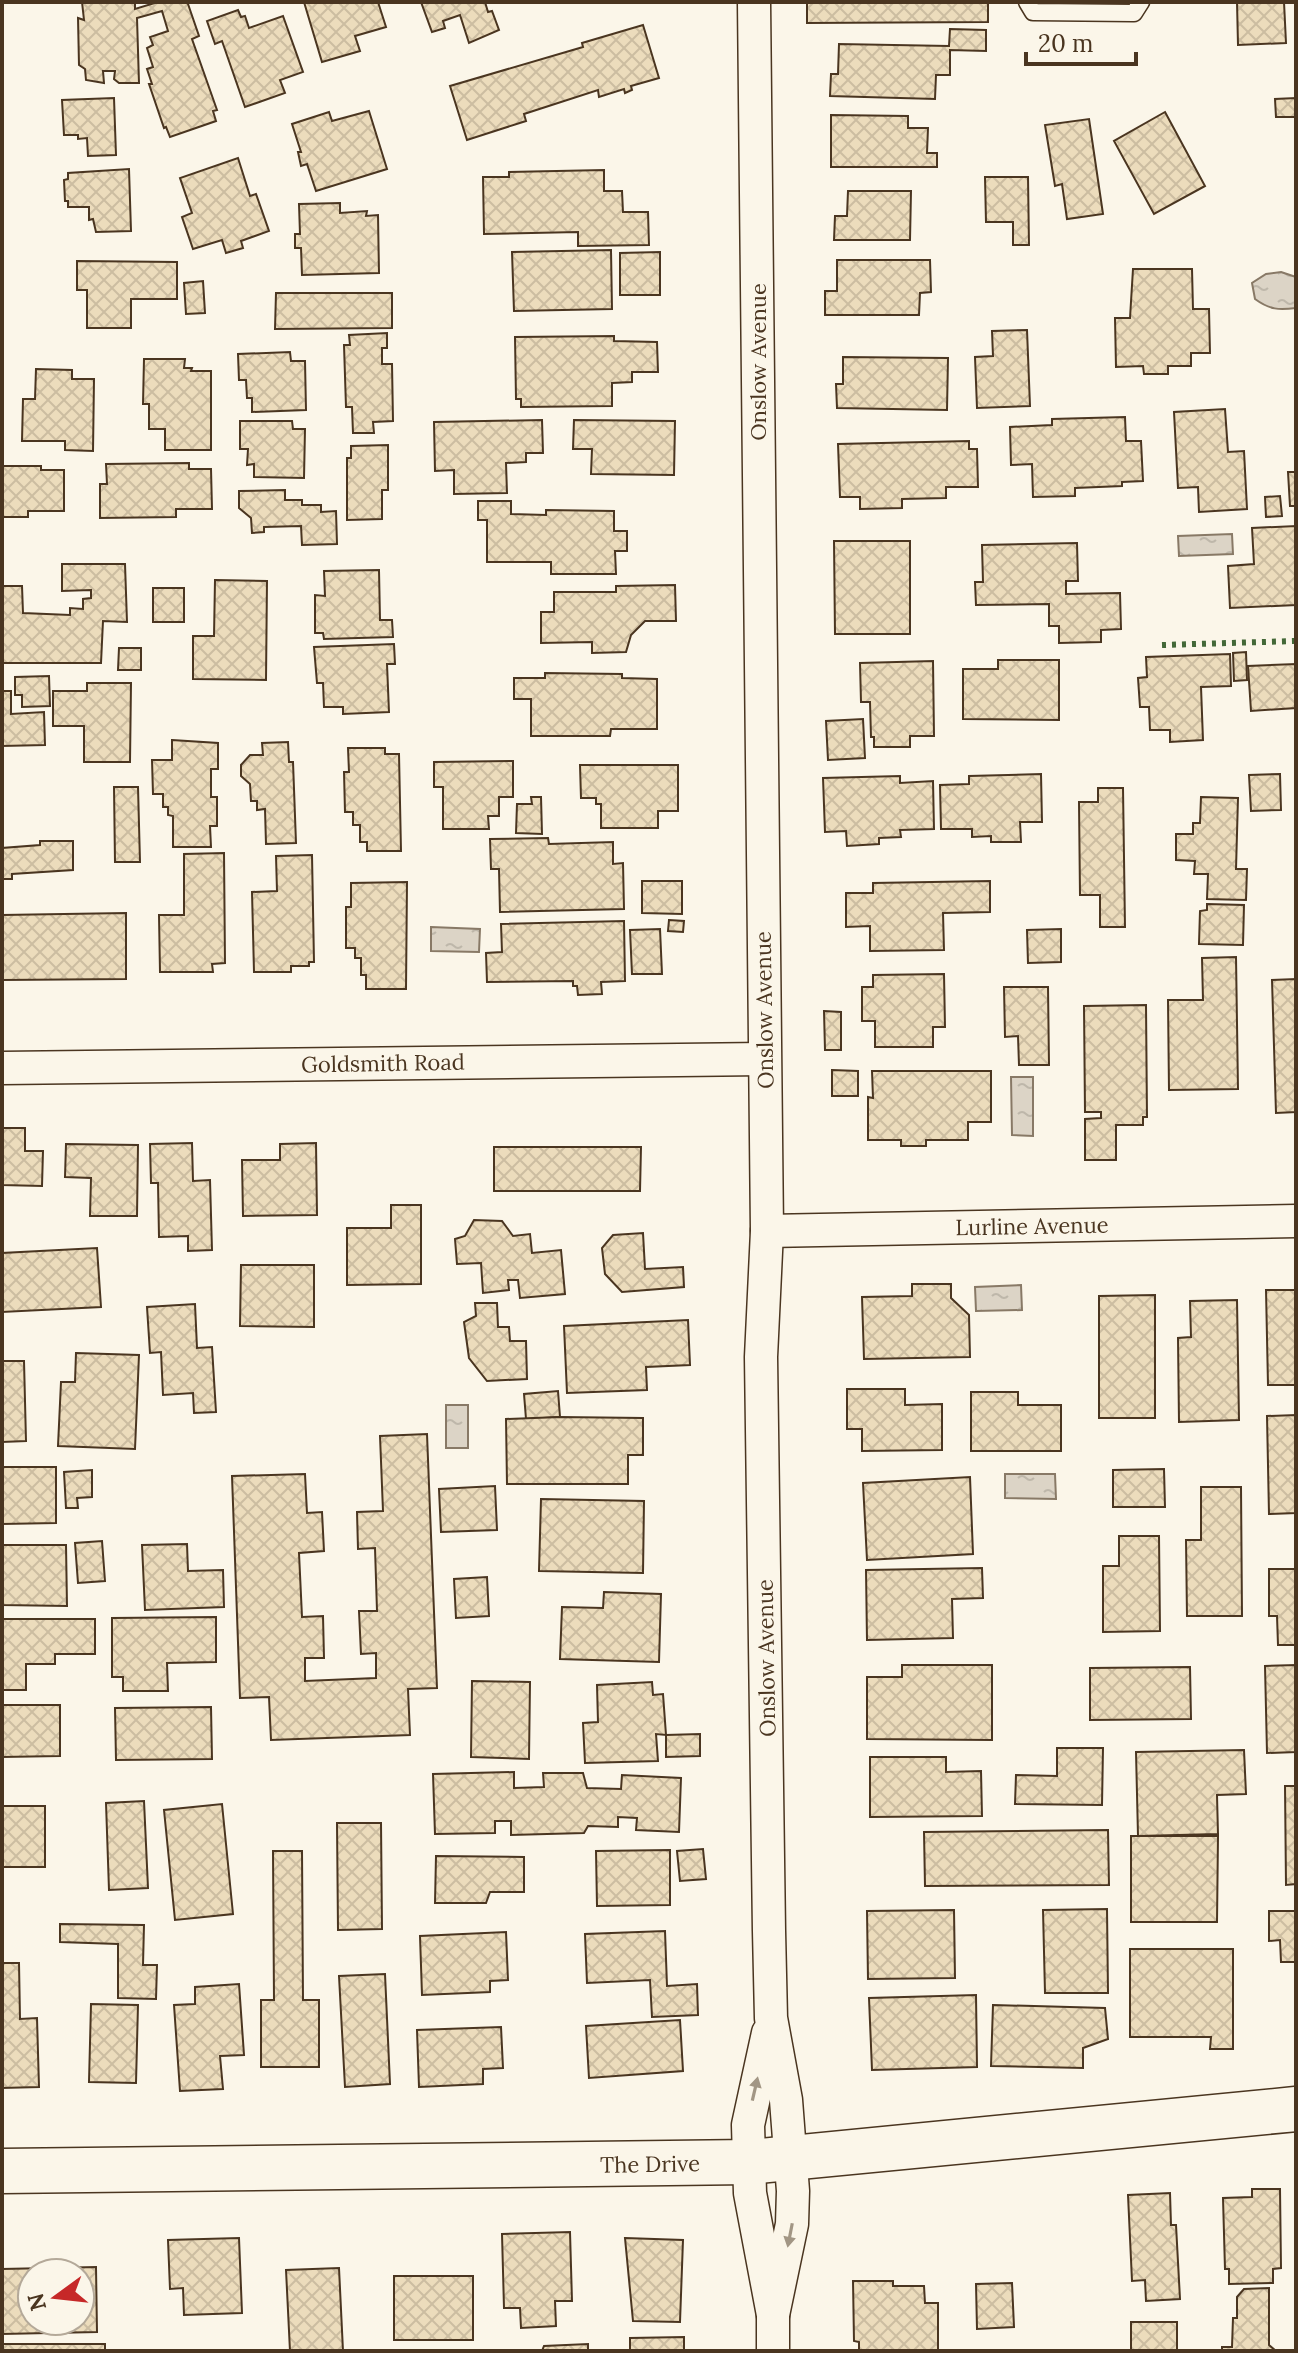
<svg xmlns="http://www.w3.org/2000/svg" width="1298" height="2353" font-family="Lora,serif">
<defs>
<pattern id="water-ripples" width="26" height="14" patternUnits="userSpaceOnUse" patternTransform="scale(2)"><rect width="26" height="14" fill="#dcd4c6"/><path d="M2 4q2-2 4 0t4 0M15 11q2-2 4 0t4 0" fill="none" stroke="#beb7aa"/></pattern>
<pattern id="building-cross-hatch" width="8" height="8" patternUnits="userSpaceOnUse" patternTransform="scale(2)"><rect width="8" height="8" fill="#ecdcbc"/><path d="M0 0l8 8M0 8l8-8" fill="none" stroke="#ccbda1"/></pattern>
</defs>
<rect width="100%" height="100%" fill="#fbf6e9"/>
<g fill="url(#water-ripples)" stroke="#887966" stroke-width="2">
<path d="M 1281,272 L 1296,277 L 1296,308 C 1279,310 1270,310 1255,299 L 1252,283 L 1266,274 Z"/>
<path d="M 1232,534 L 1233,554 L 1179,556 L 1178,536 Z"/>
<path d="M 431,927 L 480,929 L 479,952 L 431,951 Z"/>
<path d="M 1011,1077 L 1033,1077 L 1033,1136 L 1012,1135 Z"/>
<path d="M 1021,1285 L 1022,1310 L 976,1311 L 975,1287 Z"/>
<rect x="446" y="1405" width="22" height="43"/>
<path d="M 1005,1474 L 1055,1474 L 1056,1499 L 1005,1498 Z"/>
</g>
<g fill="url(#building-cross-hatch)" stroke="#4a3520" stroke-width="2" fill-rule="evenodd">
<path d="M 82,2 L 135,2 L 135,9 L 158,2 L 186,2 L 188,4 L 199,36 L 192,39 L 217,110 L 213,111 L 216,121 L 170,137 L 166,127 L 164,128 L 149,84 L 152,84 L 147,69 L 153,67 L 147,48 L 153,45 L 150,37 L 168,31 L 162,11 L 137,18 L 139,83 L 119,83 L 114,79 L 115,71 L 103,71 L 104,83 L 86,80 L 85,69 L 79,65 L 78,18 L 84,20 Z"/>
<path d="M 304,2 L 378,2 L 386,27 L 355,36 L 360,51 L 322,62 Z"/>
<path d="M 421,2 L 485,2 L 488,12 L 492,11 L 499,30 L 469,43 L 460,15 L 443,21 L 445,28 L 432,32 Z"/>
<path d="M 807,2 L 988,2 L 988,22 L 807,23 Z"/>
<path d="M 1237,2 L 1284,2 L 1286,43 L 1238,45 Z"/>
<path d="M 238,10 L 241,17 L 245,16 L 249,28 L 283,16 L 303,72 L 280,80 L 285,93 L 245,107 L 222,41 L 215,44 L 207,21 Z"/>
<path d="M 643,25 L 659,78 L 631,86 L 632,90 L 625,93 L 624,89 L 599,97 L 598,90 L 524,114 L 526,121 L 467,140 L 450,86 L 583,47 L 582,43 Z"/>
<path d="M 950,29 L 986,30 L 986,51 L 950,50 L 950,75 L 936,75 L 935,99 L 830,96 L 831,74 L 838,74 L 839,44 L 949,46 Z"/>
<path d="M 114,98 L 116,155 L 88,156 L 87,138 L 78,139 L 78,135 L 64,135 L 62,100 Z"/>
<path d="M 1296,98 L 1296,117 L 1276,117 L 1275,99 Z"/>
<path d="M 369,111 L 387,169 L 316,191 L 307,164 L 301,166 L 298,152 L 301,152 L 292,124 L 329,112 L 332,121 Z"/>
<path d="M 1165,112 L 1205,186 L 1154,214 L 1114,141 Z"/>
<path d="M 831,115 L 908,116 L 908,128 L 928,128 L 927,153 L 937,153 L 937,167 L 831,167 Z"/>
<path d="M 1089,119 L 1103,214 L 1067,219 L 1062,184 L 1055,186 L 1045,125 Z"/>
<path d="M 238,158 L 250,196 L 256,194 L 269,231 L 241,241 L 243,248 L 226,253 L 222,240 L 193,249 L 182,217 L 192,213 L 180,178 Z"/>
<path d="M 129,169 L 131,231 L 96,232 L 93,219 L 89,220 L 89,207 L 68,207 L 68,201 L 65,201 L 64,180 L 68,179 L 68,173 Z"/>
<path d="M 604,170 L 604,191 L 622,191 L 623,212 L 648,212 L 649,245 L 578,246 L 578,232 L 484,234 L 483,177 L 509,177 L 509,172 Z"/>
<path d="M 985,177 L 1028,177 L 1029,245 L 1013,245 L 1013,222 L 986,222 Z"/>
<path d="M 848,191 L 911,191 L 910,240 L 834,240 L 835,216 L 847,216 Z"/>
<path d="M 340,203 L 340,213 L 367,211 L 366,216 L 378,215 L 379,273 L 302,275 L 301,248 L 295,248 L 295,234 L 300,234 L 299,204 Z"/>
<path d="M 611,250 L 612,309 L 514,311 L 512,252 Z"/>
<path d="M 660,252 L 660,295 L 620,295 L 620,253 Z"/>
<path d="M 837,260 L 930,260 L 931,292 L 920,293 L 919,315 L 825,315 L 825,291 L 837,291 Z"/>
<path d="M 77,261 L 177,262 L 177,299 L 131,299 L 131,328 L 87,328 L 87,290 L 77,290 Z"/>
<path d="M 1133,269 L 1192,269 L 1193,309 L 1209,309 L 1210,353 L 1191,353 L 1191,366 L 1168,366 L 1168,374 L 1144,374 L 1143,366 L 1116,367 L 1115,318 L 1130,318 Z"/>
<path d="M 203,281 L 205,313 L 186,314 L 184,283 Z"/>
<path d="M 276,293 L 392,293 L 392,328 L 275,329 Z"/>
<path d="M 1027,330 L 1030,406 L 977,408 L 975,357 L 993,356 L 992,331 Z"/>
<path d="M 387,333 L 387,348 L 382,348 L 382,364 L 392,364 L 393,421 L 373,422 L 374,433 L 353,433 L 352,407 L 346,407 L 344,345 L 350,345 L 349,335 Z"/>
<path d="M 614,336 L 614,341 L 657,342 L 658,372 L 632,372 L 632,382 L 612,383 L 612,406 L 521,407 L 521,399 L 516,399 L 515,337 Z"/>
<path d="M 290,352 L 291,361 L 305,361 L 306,410 L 252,412 L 252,398 L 247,398 L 246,380 L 239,380 L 238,354 Z"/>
<path d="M 843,357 L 948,358 L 947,410 L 837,408 L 836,384 L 843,384 Z"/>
<path d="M 144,359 L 185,359 L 184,368 L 192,368 L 191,371 L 211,371 L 211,450 L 165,450 L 165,429 L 149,429 L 149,404 L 143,404 Z"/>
<path d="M 36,369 L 72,370 L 72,379 L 94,379 L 93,451 L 65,450 L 65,441 L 22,441 L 23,399 L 35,399 Z"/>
<path d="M 1225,409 L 1228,452 L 1244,451 L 1247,509 L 1199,512 L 1198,487 L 1178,488 L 1174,412 Z"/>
<path d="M 1125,417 L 1126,441 L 1141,441 L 1143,481 L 1122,482 L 1122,486 L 1075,488 L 1075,496 L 1033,497 L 1032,464 L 1011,465 L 1010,427 L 1052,425 L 1052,419 Z"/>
<path d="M 542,420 L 543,453 L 526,453 L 526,462 L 506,463 L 507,493 L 454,494 L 454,470 L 435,471 L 434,422 Z"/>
<path d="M 574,420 L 675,421 L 674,475 L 591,474 L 592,449 L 573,449 Z"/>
<path d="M 240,421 L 292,421 L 293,429 L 305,429 L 304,478 L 254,477 L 254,464 L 247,465 L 248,449 L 240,449 Z"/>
<path d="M 969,441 L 969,449 L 977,449 L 978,487 L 946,487 L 946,498 L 902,499 L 902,508 L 860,509 L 860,497 L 840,497 L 838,444 Z"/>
<path d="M 388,445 L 388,490 L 382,490 L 382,519 L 347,520 L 347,458 L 351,458 L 351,446 Z"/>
<path d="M 189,463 L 189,469 L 211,469 L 212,509 L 176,509 L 176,517 L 100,518 L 100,484 L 107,484 L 106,464 Z"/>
<path d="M 2,466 L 41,466 L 41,470 L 64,470 L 64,511 L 28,511 L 28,517 L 2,517 Z"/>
<path d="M 1288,472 L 1296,472 L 1296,506 L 1290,506 Z"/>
<path d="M 285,490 L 285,500 L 302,500 L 302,505 L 321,505 L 321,512 L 336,511 L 337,544 L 302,545 L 301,526 L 264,527 L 264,532 L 252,533 L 251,518 L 239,508 L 239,491 Z"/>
<path d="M 1280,496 L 1282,516 L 1266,517 L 1265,497 Z"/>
<path d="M 478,501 L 511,501 L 511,514 L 546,515 L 546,510 L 614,511 L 614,531 L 627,531 L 627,551 L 615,551 L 616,574 L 551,574 L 551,562 L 487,562 L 487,520 L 478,520 Z"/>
<path d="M 1296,526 L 1296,605 L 1230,608 L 1228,566 L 1254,564 L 1252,528 Z"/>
<path d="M 834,541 L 910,541 L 910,634 L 835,634 Z"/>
<path d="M 1077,543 L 1078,581 L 1066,581 L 1066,594 L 1120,593 L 1121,629 L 1101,630 L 1101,642 L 1059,643 L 1059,626 L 1049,626 L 1049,604 L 976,605 L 975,582 L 983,582 L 982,545 Z"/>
<path d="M 62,564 L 125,564 L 127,622 L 103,621 L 101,663 L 2,663 L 2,586 L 22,586 L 23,613 L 70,615 L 70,608 L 83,609 L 83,599 L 91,598 L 91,590 L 62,591 Z"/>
<path d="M 379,570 L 380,620 L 392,620 L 393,637 L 324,639 L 323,633 L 315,633 L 315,595 L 325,596 L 324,571 Z"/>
<path d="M 215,580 L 267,581 L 266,680 L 193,679 L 193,636 L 214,636 Z"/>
<path d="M 675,585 L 676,621 L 645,621 L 631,635 L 626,652 L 592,653 L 592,642 L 541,643 L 541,612 L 554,612 L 554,592 L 616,592 L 616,586 Z"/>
<rect x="153" y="588" width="31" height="34"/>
<path d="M 394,644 L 395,664 L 387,664 L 389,712 L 343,714 L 343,707 L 324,707 L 323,683 L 317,683 L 314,647 Z"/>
<path d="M 119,648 L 141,648 L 141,670 L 118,670 Z"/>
<path d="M 1246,652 L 1247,680 L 1234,681 L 1233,653 Z"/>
<path d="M 1230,654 L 1231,686 L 1201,687 L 1203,740 L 1170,742 L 1170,730 L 1150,730 L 1149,707 L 1140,707 L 1138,678 L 1147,677 L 1146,657 Z"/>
<path d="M 998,660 L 1059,660 L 1059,720 L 963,719 L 963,669 L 998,669 Z"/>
<path d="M 933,661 L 934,736 L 910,736 L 910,747 L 874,747 L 874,737 L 871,737 L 870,702 L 861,702 L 860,663 Z"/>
<path d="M 1296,664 L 1296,708 L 1251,711 L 1248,666 Z"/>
<path d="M 545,673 L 622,674 L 622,678 L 657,679 L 657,729 L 611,729 L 610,736 L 531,736 L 531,699 L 514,699 L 514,678 L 545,678 Z"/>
<path d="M 49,676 L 50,706 L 22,707 L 22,695 L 15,695 L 15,677 Z"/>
<path d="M 87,683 L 131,683 L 130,762 L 84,762 L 84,726 L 53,726 L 53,691 L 87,691 Z"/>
<path d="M 2,691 L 11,691 L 11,714 L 44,712 L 45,745 L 2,746 Z"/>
<path d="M 863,719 L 865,758 L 828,760 L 826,721 Z"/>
<path d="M 172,740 L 218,743 L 218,769 L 211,769 L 211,797 L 217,797 L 217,826 L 210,826 L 211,847 L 173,847 L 173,816 L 168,815 L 168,807 L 163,807 L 163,794 L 153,794 L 152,760 L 172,760 Z"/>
<path d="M 288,742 L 289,762 L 293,762 L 296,843 L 266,844 L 265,809 L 257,810 L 257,801 L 251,801 L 250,784 L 241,776 L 241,765 L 250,755 L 263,755 L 262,743 Z"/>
<path d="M 348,748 L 385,748 L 385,754 L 399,754 L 401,851 L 367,851 L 367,842 L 360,842 L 360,825 L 353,825 L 353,812 L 345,812 L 344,772 L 349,772 Z"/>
<path d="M 513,761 L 513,797 L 499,797 L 499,816 L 488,816 L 489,829 L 443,829 L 443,787 L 434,787 L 434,762 Z"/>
<path d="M 580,765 L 678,765 L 678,811 L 658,811 L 658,828 L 601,828 L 601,804 L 596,804 L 596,798 L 581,798 Z"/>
<path d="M 1041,774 L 1042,822 L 1020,822 L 1021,842 L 991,842 L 991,836 L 972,837 L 972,829 L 941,829 L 940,785 L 969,784 L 969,776 Z"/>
<path d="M 1280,774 L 1281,810 L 1251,811 L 1249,775 Z"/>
<path d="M 900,776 L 900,783 L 933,781 L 934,829 L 900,830 L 901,837 L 879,838 L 879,844 L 847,846 L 846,831 L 825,832 L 823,778 Z"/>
<path d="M 114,787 L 138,787 L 140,862 L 115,862 Z"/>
<path d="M 1098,788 L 1123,788 L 1125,927 L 1100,927 L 1100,895 L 1080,895 L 1079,802 L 1098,802 Z"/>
<path d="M 531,797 L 541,797 L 542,834 L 516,833 L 517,804 L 532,804 Z"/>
<path d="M 1201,797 L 1238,798 L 1236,869 L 1247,869 L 1246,900 L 1207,899 L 1208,874 L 1194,874 L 1195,861 L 1176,860 L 1176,834 L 1193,834 L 1193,823 L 1200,823 Z"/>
<path d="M 548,838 L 549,844 L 613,842 L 613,864 L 623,863 L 624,909 L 500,912 L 499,869 L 491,869 L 490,839 Z"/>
<path d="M 40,841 L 73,841 L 73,870 L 12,874 L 12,879 L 2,879 L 2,848 L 40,845 Z"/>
<path d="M 224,853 L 225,963 L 212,964 L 213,972 L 160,972 L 159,915 L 184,915 L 184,854 Z"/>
<path d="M 312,855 L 314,962 L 309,962 L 309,966 L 291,966 L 291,972 L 254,972 L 252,892 L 277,891 L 276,856 Z"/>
<path d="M 642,881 L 682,881 L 682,914 L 642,913 Z"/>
<path d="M 990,881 L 990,912 L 943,913 L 944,950 L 870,951 L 870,926 L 846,927 L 846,893 L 873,893 L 873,883 Z"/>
<path d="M 407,882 L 406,989 L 366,989 L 366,975 L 361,975 L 361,958 L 355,958 L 355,948 L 346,948 L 346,907 L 351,907 L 351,883 Z"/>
<path d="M 1207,904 L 1244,905 L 1243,945 L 1199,944 L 1200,911 L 1207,910 Z"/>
<path d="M 126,913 L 126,979 L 2,980 L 2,915 Z"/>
<path d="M 669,920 L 684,921 L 683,932 L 668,931 Z"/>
<path d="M 624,921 L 625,981 L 601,982 L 602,994 L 578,995 L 577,986 L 573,986 L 573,981 L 487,982 L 486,953 L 502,952 L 501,924 Z"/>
<path d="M 660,929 L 662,974 L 632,974 L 630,930 Z"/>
<path d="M 1061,929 L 1061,962 L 1028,963 L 1027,930 Z"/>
<path d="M 1236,957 L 1238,1089 L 1169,1090 L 1168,1000 L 1203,1000 L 1202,958 Z"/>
<path d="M 944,974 L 945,1027 L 933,1027 L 933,1047 L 875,1047 L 875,1021 L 862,1021 L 862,987 L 873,987 L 873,975 Z"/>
<path d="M 1296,979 L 1296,1112 L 1276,1113 L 1272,980 Z"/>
<path d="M 1004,987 L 1048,987 L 1049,1065 L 1019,1065 L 1018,1036 L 1005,1037 Z"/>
<path d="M 1146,1005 L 1147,1117 L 1143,1117 L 1143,1125 L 1116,1125 L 1116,1160 L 1085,1160 L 1085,1119 L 1101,1118 L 1101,1112 L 1085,1112 L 1084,1006 Z"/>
<path d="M 824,1011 L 841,1012 L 841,1050 L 825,1050 Z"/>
<path d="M 832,1070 L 858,1071 L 858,1096 L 832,1096 Z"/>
<path d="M 872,1071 L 991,1071 L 991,1122 L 968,1122 L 968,1140 L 926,1140 L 926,1146 L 901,1146 L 901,1140 L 868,1140 L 868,1097 L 873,1098 Z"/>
<path d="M 2,1128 L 25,1128 L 25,1151 L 43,1151 L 42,1186 L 2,1185 Z"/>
<path d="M 192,1143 L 193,1181 L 210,1180 L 212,1250 L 188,1251 L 188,1236 L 159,1237 L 158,1183 L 151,1183 L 150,1144 Z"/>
<path d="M 316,1143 L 317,1215 L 243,1216 L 242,1160 L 280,1160 L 280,1144 Z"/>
<path d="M 66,1144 L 138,1145 L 137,1216 L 90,1216 L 91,1178 L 65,1177 Z"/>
<path d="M 494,1147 L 641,1147 L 640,1191 L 494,1191 Z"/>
<path d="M 391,1205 L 421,1205 L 421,1284 L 347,1285 L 347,1228 L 391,1228 Z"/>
<path d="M 474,1220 L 502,1221 L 513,1236 L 530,1234 L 532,1253 L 561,1250 L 565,1294 L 520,1298 L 518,1280 L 508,1280 L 509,1290 L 483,1293 L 481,1263 L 457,1264 L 455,1239 L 465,1236 Z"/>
<path d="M 643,1233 L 645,1269 L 683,1267 L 684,1287 L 622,1292 L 605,1274 L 602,1248 L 613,1235 Z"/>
<path d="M 97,1248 L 101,1307 L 2,1312 L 2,1253 Z"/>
<path d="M 241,1265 L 314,1265 L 314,1327 L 240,1326 Z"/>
<path d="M 912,1284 L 951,1284 L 951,1298 L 969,1315 L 970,1357 L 864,1359 L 862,1297 L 912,1296 Z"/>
<path d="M 1266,1290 L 1296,1290 L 1296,1385 L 1268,1385 Z"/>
<path d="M 1155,1295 L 1155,1418 L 1099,1418 L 1099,1296 Z"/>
<path d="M 1237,1300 L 1239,1420 L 1179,1422 L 1178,1338 L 1191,1337 L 1190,1301 Z"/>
<path d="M 475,1303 L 497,1303 L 498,1327 L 509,1327 L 510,1341 L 526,1341 L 527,1379 L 487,1381 L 469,1358 L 464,1322 L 476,1316 Z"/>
<path d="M 195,1304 L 197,1348 L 212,1347 L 216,1412 L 194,1413 L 193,1393 L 163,1395 L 161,1352 L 150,1353 L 147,1307 Z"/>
<path d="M 688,1320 L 690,1365 L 646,1367 L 647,1390 L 567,1393 L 564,1326 Z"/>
<path d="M 76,1353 L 139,1355 L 135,1449 L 58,1446 L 61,1382 L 75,1382 Z"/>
<path d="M 2,1361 L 24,1361 L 26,1441 L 2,1442 Z"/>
<path d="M 847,1389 L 905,1389 L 905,1405 L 942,1404 L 942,1450 L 862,1451 L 862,1429 L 847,1429 Z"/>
<path d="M 558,1391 L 560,1417 L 526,1419 L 524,1394 Z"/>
<path d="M 971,1392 L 1018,1392 L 1018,1405 L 1061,1405 L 1061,1451 L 971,1451 Z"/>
<path d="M 1296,1415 L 1296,1513 L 1269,1514 L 1267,1416 Z"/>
<path d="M 560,1417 L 643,1418 L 643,1455 L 628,1455 L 628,1484 L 507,1484 L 506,1419 Z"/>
<path d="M 427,1434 L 437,1688 L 408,1689 L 410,1735 L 271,1740 L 269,1697 L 240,1698 L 232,1476 L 305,1474 L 307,1513 L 322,1512 L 324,1551 L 299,1553 L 302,1617 L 323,1616 L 324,1658 L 305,1658 L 305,1681 L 376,1678 L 376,1653 L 361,1654 L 359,1611 L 377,1611 L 375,1548 L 358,1549 L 357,1512 L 383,1511 L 380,1436 Z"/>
<path d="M 2,1467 L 56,1467 L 56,1523 L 2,1524 Z"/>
<path d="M 1164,1469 L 1165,1507 L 1113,1507 L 1113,1470 Z"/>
<path d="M 92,1470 L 92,1497 L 77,1498 L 78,1508 L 66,1508 L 64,1472 Z"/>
<path d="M 970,1477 L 973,1554 L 867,1560 L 863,1483 Z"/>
<path d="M 495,1486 L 497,1530 L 441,1532 L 439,1489 Z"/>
<path d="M 1201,1487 L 1241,1487 L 1242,1616 L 1187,1616 L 1186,1540 L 1201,1540 Z"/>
<path d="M 541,1499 L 644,1501 L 643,1573 L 539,1571 Z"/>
<path d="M 1119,1536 L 1159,1536 L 1160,1631 L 1103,1632 L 1103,1566 L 1119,1566 Z"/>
<path d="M 102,1541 L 105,1581 L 78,1583 L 75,1543 Z"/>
<path d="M 187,1544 L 188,1571 L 223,1570 L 224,1607 L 145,1610 L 142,1545 Z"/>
<path d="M 2,1545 L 66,1545 L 67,1606 L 2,1605 Z"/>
<path d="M 982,1568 L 983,1598 L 952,1599 L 953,1638 L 867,1640 L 866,1570 Z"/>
<path d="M 1269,1569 L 1296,1569 L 1296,1645 L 1278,1645 L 1277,1616 L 1269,1616 Z"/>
<path d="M 487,1577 L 489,1616 L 456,1618 L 454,1579 Z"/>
<path d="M 604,1592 L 661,1594 L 659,1662 L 560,1659 L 562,1607 L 603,1608 Z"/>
<path d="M 216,1617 L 216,1662 L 167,1663 L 168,1691 L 123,1691 L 123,1677 L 112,1677 L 112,1618 Z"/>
<path d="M 2,1619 L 95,1619 L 95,1654 L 55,1654 L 55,1664 L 26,1664 L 26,1690 L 2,1690 Z"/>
<path d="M 902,1665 L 992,1665 L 992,1740 L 867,1739 L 867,1677 L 902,1677 Z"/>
<path d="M 1296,1665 L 1296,1752 L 1267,1753 L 1265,1666 Z"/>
<path d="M 1190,1667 L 1191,1719 L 1090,1720 L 1090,1668 Z"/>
<path d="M 472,1681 L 530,1682 L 529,1759 L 471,1757 Z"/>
<path d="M 652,1682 L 653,1695 L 663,1694 L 666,1735 L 656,1734 L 658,1761 L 585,1763 L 583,1723 L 598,1722 L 597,1685 Z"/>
<path d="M 2,1705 L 60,1705 L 60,1756 L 2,1757 Z"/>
<path d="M 211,1707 L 212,1759 L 116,1760 L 115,1708 Z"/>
<path d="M 700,1734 L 700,1756 L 666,1757 L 666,1735 Z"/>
<path d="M 1057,1748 L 1103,1748 L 1102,1805 L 1015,1804 L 1016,1775 L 1057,1776 Z"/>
<path d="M 1244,1750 L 1246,1794 L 1217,1795 L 1218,1834 L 1138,1836 L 1136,1752 Z"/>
<path d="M 870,1757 L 946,1757 L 946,1772 L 981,1771 L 982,1816 L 870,1817 Z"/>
<path d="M 514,1772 L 514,1788 L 544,1787 L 543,1773 L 583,1773 L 587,1788 L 621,1789 L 622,1775 L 681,1778 L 679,1832 L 636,1830 L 637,1818 L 618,1817 L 618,1827 L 588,1826 L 584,1833 L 511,1835 L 511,1821 L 495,1821 L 495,1833 L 435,1834 L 433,1774 Z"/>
<path d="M 1285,1786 L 1296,1786 L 1296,1884 L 1286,1885 Z"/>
<path d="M 144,1801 L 148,1888 L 109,1890 L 106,1803 Z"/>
<path d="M 222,1804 L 233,1914 L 175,1920 L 164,1810 Z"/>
<rect x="2" y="1806" width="43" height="61"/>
<path d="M 337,1823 L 381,1823 L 382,1929 L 338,1930 Z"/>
<path d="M 1108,1830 L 1109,1885 L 925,1886 L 924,1832 Z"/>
<path d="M 1131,1836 L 1218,1836 L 1217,1922 L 1131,1922 Z"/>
<path d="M 703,1849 L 706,1879 L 680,1881 L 677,1851 Z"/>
<path d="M 670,1850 L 670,1905 L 597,1906 L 596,1851 Z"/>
<path d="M 273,1851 L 302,1851 L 303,2000 L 319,2000 L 319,2067 L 261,2067 L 261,2000 L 274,2000 Z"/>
<path d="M 436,1856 L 524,1857 L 524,1892 L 490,1892 L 486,1903 L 435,1903 Z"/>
<path d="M 1107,1909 L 1108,1993 L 1045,1993 L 1043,1910 Z"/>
<path d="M 954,1910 L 955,1978 L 868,1979 L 867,1911 Z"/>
<path d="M 1269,1911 L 1296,1911 L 1296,1962 L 1281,1962 L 1280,1940 L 1269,1941 Z"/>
<path d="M 60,1924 L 144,1925 L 143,1965 L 157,1965 L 156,1999 L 118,1998 L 118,1944 L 60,1942 Z"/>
<path d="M 665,1931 L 667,1986 L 697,1984 L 698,2015 L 652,2017 L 650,1980 L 587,1983 L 585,1934 Z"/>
<path d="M 506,1932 L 508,1980 L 490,1981 L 490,1992 L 422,1995 L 420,1936 Z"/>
<path d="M 1130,1949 L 1233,1949 L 1233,2049 L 1210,2049 L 1211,2037 L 1130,2037 Z"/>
<path d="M 2,1963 L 19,1963 L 20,2019 L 37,2018 L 39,2087 L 2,2088 Z"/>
<path d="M 385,1974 L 390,2084 L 345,2087 L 339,1976 Z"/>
<path d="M 239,1984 L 244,2055 L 220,2056 L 223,2089 L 180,2091 L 174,2005 L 195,2004 L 195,1987 Z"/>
<path d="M 976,1995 L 977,2067 L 872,2070 L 869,1998 Z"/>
<path d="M 91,2004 L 138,2005 L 136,2083 L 89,2082 Z"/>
<path d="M 993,2005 L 1105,2008 L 1108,2039 L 1083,2048 L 1083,2068 L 991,2066 Z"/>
<path d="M 680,2020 L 683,2071 L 589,2078 L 586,2026 Z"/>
<path d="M 501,2027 L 503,2068 L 483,2069 L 483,2084 L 419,2087 L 417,2030 Z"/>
<path d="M 1252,2189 L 1280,2189 L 1281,2268 L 1273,2269 L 1273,2283 L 1229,2284 L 1229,2269 L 1225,2269 L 1223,2198 L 1252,2197 Z"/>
<path d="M 1170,2193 L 1171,2225 L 1176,2225 L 1180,2299 L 1146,2301 L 1145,2280 L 1132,2281 L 1128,2195 Z"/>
<path d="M 570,2232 L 572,2301 L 555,2301 L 556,2326 L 521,2328 L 520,2308 L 504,2308 L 502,2234 Z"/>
<path d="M 239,2238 L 242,2313 L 184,2315 L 183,2288 L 170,2289 L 168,2240 Z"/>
<path d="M 625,2238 L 683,2240 L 680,2322 L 633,2321 Z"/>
<path d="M 96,2267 L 97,2332 L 2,2334 L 2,2269 ZM 32,2273 L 80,2273 L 80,2321 L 32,2321 Z"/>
<path d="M 339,2268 L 343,2351 L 290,2351 L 286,2270 Z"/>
<rect x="394" y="2276" width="79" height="64"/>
<path d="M 853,2281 L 893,2281 L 893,2286 L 924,2286 L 925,2303 L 938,2303 L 938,2351 L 859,2351 L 859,2342 L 854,2341 Z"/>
<path d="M 1012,2283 L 1014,2327 L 977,2329 L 976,2284 Z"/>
<path d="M 1269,2288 L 1269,2345 L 1276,2351 L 1222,2351 L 1222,2347 L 1232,2347 L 1233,2318 L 1237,2318 L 1237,2297 L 1244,2289 Z"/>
<rect x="1131" y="2322" width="46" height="29"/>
<path d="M 684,2337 L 684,2351 L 630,2351 L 630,2338 Z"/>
<rect x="2" y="2344" width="103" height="7"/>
<path d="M 588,2344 L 588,2351 L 542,2351 L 544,2346 Z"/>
</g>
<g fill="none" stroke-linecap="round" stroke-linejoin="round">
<defs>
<path id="service" d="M 1027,2 L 1033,12 L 1134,13 L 1141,2"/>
<g id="minor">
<path d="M 754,2 L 767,1231 L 761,1357 L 769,1931 L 771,2018 L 786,2100 L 793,2191 L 792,2224 L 773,2315"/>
<path d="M 2,1068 L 764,1059"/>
<path d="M 767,1231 L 1296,1221"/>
<path d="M 768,2033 L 748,2125 L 750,2193 L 773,2315 L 773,2351"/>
</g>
<path id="secondary" d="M 2,2171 L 749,2162 L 1296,2109"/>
</defs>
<use href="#service" stroke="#4a3520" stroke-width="19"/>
<use href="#minor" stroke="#4a3520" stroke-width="35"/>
<use href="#secondary" stroke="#4a3520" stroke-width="47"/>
<use href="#service" stroke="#fbf6e9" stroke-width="16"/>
<use href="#minor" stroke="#fbf6e9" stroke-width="32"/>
<use href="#secondary" stroke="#fbf6e9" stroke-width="44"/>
<path stroke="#436837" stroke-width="6" stroke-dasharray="4 6" stroke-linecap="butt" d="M 1162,645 L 1296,641"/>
</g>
<defs><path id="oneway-solid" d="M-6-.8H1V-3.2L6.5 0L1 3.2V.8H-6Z" transform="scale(2)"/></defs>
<g fill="#a29684">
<use href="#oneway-solid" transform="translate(755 2089) rotate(-77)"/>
<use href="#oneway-solid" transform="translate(790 2235) rotate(101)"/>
</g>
<g text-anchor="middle" stroke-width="6" stroke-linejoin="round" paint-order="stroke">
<g font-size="22" fill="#4a3520" stroke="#fbf6e9">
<text transform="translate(758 362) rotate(-90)" y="8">Onslow Avenue</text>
<text transform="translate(764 1010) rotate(-91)" y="8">Onslow Avenue</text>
<text transform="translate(383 1063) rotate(-1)" y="8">Goldsmith Road</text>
<text transform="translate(1032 1226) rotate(-1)" y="8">Lurline Avenue</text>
<text transform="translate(766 1658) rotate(-91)" y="8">Onslow Avenue</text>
<text transform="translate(650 2164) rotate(-1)" y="8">The Drive</text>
</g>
</g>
<rect width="1298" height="2353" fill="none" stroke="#4a3520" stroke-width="8"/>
<g transform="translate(56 2297) rotate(255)"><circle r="38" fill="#fbf6e9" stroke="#b4a999" stroke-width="2"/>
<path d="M0-6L14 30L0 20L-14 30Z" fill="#c62828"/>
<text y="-12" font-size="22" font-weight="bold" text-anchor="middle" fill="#4a3520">N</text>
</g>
<path d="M1026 52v12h110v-12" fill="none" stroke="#4a3520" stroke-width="4"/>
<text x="1038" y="52" font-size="24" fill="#4a3520" stroke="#fbf6e9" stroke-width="6" paint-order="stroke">20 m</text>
</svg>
